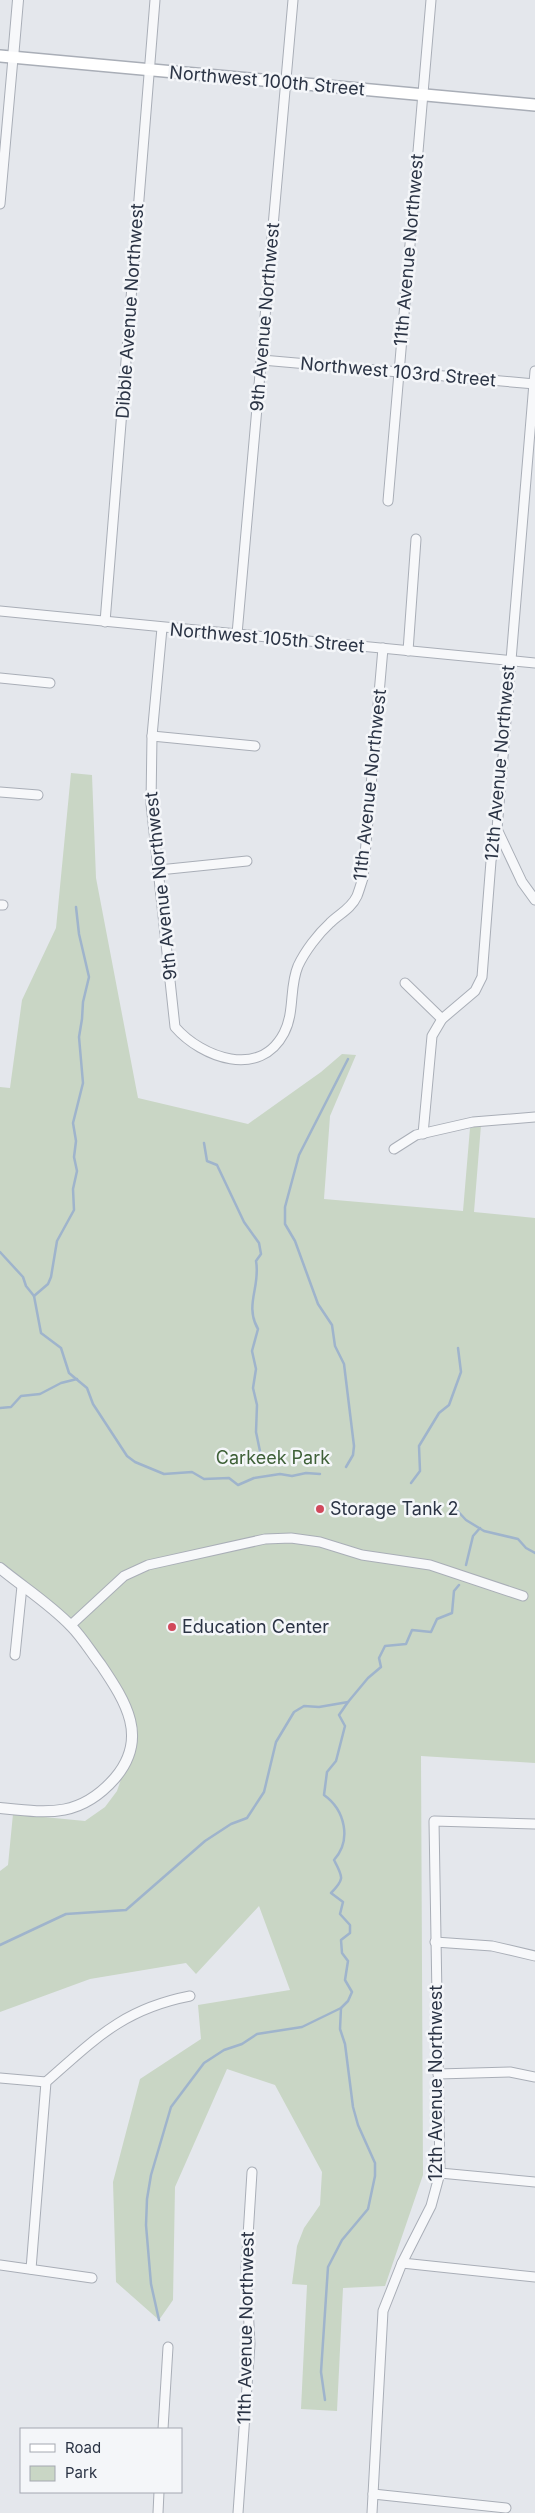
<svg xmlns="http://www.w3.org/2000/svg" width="535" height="2513" font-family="Inter,sans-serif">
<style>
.green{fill:#c9d6c5}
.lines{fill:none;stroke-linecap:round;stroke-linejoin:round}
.stream{stroke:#9fb4cc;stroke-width:2.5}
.minor-casing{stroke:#a9aeb7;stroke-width:11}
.tertiary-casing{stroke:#a9aeb7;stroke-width:12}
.secondary-casing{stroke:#a9aeb7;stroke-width:14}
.minor{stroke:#f7f8fa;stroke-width:9}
.tertiary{stroke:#f7f8fa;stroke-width:10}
.secondary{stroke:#fff;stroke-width:11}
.poi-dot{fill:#d1495b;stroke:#f4f6f9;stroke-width:2}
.labels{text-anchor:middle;stroke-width:5;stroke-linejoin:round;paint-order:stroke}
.street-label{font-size:18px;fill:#2b3445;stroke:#f4f6f9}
.park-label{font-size:18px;fill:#3f6138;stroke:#f4f6f9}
.poi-label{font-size:18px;fill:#2b3445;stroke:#f4f6f9;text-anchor:start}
</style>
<rect width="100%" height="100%" fill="#e4e7ec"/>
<polygon class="green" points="71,773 92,775 96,878 138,1098 248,1124 321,1072 342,1054 356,1055 330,1116 324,1199 463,1211 470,1128 481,1125 474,1212 535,1218 535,1763 421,1756 423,2175 385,2286 343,2288 337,2411 301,2409 307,2285 292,2284 297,2246 304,2228 320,2205 322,2172 275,2085 227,2069 175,2187 173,2300 159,2320 116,2282 113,2182 140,2079 201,2039 198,2005 290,1990 259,1906 196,1974 186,1963 90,1979 0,2012 0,1871 8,1865 13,1814 85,1821 105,1807 117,1791 129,1756 132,1726 87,1645 0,1568 0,1087 10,1088 22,1000 56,928"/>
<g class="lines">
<g class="stream">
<path d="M204 1143 207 1161 217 1165 244 1222 259 1243 261 1254 256 1261C261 1286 244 1305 258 1329L252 1351 256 1369 253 1388 257 1405 256 1432 261 1456"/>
<polyline points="0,1252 23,1277 26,1286 34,1296 41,1333 61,1348 69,1373 87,1388 93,1404 127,1456 135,1462 164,1474 192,1472 204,1479 229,1478 238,1485 254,1478 280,1474 292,1476 306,1473 320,1474"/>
<polyline points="34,1296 48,1284 51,1277 57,1241 74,1210 73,1189 77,1171 74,1157 76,1141 73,1123 83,1083 79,1037 82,1019 83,1002 89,977 79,934 76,907"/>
<polyline points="0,1408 11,1407 21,1396 40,1394 61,1383 77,1379"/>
<polyline points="346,1467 353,1455 354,1446 344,1364 335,1346 332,1325 318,1304 295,1241 285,1224 285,1207 299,1155 348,1059"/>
<polyline points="411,1483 420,1471 419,1446 439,1413 449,1405 461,1372 458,1348"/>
<polyline points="452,1505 466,1520 484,1531 518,1539 526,1548 535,1553"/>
<polyline points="466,1565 473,1536 480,1528"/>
<polyline points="0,1945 66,1914 126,1910 205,1841 231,1824 247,1818 264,1792 276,1742 294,1712 304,1706 319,1707 348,1702 368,1678 381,1667 379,1658 385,1646 406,1644 412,1630 431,1632 437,1619 452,1613 454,1591 459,1585"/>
<polyline points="159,2320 151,2284 146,2225 147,2199 151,2175 171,2107 204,2063 224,2050 242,2044 257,2034 302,2027 341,2008"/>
<path d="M325 2400 321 2372 328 2267 342 2240 368 2209 375 2176V2163L358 2125 353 2107 345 2044 340 2029 341 2008 348 2001 352 1992 345 1980 348 1961 342 1953 341 1940 350 1933V1925L340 1914 343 1902 331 1893C345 1879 343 1877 334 1860 352 1840 345 1810 324 1795L327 1772 336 1761 345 1726 339 1715 348 1702"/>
</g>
<defs>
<g id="minor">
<polyline points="0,204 13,58"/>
<polyline points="262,360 535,384"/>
<polyline points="388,501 431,0"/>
<polyline points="0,611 535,663"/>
<polyline points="105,622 155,0"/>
<path d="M162 628 152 736 151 804 175 1027C202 1058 260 1079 284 1033 295 1012 289 987 298 966 305 951 318 934 330 923 339 914 351 909 357 896 359 891 361 884 363 878L383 648"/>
<polyline points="237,634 293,0"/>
<polyline points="408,651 416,539"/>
<polyline points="0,678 50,683"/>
<polyline points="152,736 255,746"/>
<polyline points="0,792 38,795"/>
<polyline points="497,829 522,882 535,900"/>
<polyline points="159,870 247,861"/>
<polyline points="0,905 3,905"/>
<polyline points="405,983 442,1019"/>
<polyline points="423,1134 432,1036 442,1019 475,991 482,977 491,861 497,829 535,371"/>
<polyline points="394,1149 416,1135 473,1122 535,1117"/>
<polyline points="71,1625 124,1576 148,1565 265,1539 291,1538 320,1542 362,1555 430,1565 523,1596"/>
<polyline points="15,1655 22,1586"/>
<polyline points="435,1942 492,1946 535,1956"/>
<polyline points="438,2074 510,2072 535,2077"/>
<polyline points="0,2078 46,2082"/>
<polyline points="440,2173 535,2182"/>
<polyline points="402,2263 535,2277"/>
<polyline points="0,2265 92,2278"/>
<path d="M31 2269 46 2082C95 2039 123 2009 190 1996"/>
<polyline points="163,2429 168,2347"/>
<polyline points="373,2494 506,2508"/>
<polyline points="158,2513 159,2492"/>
<polyline points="238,2513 250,2344 246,2268 252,2172"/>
<polyline points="372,2513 383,2311 402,2263 431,2206 440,2173 434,1821 535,1824"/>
</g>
<g id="tertiary">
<polyline points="13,58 18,0"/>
<path d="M0 1568C23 1587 50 1604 71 1626 82 1637 91 1652 101 1665 126 1702 149 1738 115 1778 80 1818 48 1813 0 1808"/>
</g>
<polyline id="secondary" points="0,56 535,105"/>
</defs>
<use href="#minor" class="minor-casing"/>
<use href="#tertiary" class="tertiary-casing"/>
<use href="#secondary" class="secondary-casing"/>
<use href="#minor" class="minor"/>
<use href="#tertiary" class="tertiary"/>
<use href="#secondary" class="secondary"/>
</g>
<g class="poi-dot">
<circle cx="320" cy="1509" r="5"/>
<circle cx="172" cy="1627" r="5"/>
</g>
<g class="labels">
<g class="street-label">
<text transform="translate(267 81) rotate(5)" y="6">Northwest 100th Street</text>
<text transform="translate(409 250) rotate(-85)" y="6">11th Avenue Northwest</text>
<text transform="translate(130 311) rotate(-86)" y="6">Dibble Avenue Northwest</text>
<text transform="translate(265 317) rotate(-85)" y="6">9th Avenue Northwest</text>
<text transform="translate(398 372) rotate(5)" y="6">Northwest 103rd Street</text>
<text transform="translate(267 638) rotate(5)" y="6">Northwest 105th Street</text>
<text transform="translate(500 763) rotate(-85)" y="6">12th Avenue Northwest</text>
<text transform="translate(370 785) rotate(-84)" y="6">11th Avenue Northwest</text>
<text transform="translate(161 886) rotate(-96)" y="6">9th Avenue Northwest</text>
<text transform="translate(436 2083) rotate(-90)" y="6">12th Avenue Northwest</text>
<text transform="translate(246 2328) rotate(-89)" y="6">11th Avenue Northwest</text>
</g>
<g class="park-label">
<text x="273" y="1464">Carkeek Park</text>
</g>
<g class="poi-label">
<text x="330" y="1515">Storage Tank 2</text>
<text x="182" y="1633">Education Center</text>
</g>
</g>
<rect x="20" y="2428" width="162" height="65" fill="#f4f6f9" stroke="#a4a8b1"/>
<rect x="30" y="2444" width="25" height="8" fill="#ffffff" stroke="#a4a8b1"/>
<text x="65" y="2453" font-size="15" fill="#2b3445">Road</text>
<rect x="30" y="2466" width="25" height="15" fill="#c9d6c5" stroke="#a4a8b1"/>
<text x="65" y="2478" font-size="15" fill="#2b3445">Park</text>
</svg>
